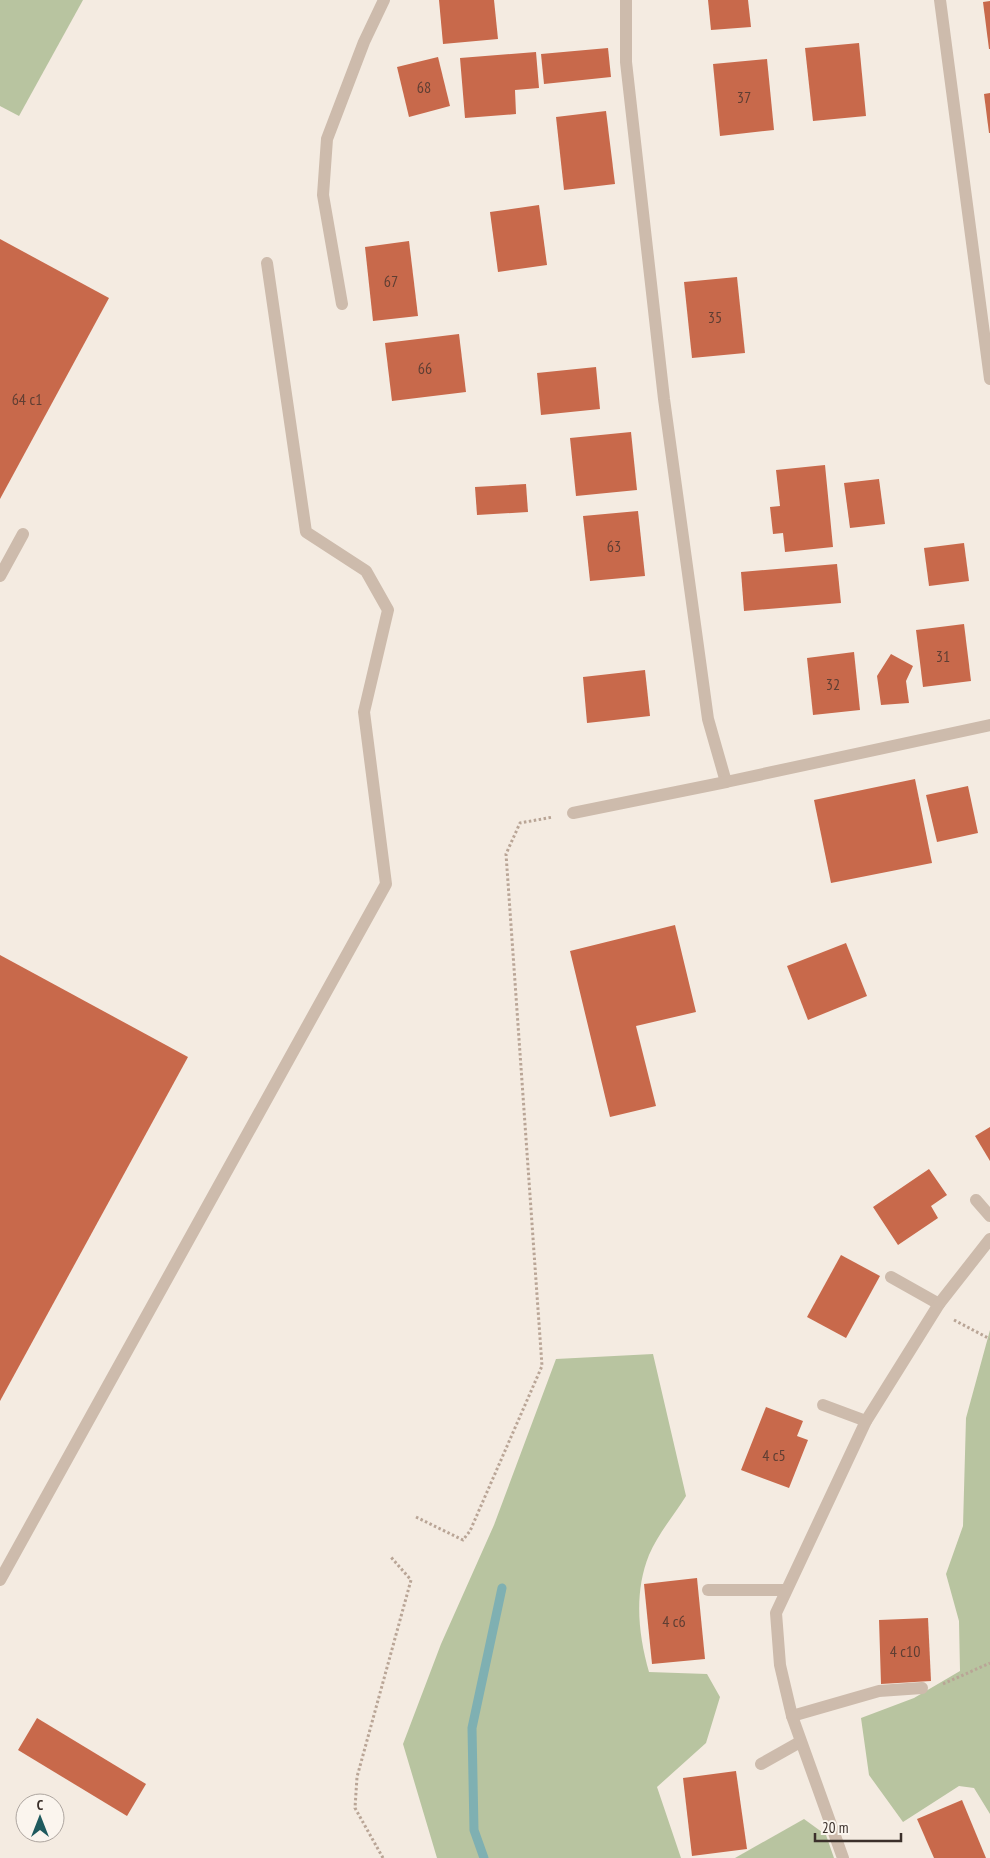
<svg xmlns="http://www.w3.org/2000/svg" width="990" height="1858" font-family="'PT Sans Narrow',sans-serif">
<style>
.green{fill:#b8c4a0}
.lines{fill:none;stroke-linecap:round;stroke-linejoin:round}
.stream{stroke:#7fb0b2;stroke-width:9}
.building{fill:#c8694b}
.path{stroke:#b9a596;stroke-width:3;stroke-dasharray:2.5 2.5;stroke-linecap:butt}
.minor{stroke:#cdbbac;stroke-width:12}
.labels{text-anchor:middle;stroke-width:4;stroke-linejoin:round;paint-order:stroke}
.number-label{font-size:16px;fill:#5e3e33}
</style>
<rect width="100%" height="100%" fill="#f4ebe1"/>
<g class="green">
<polygon points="0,0 83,0 19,116 0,106"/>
<polygon points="990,1330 990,1814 974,1788 959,1786 903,1822 869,1775 861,1718 914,1698 960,1671 959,1621 946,1574 963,1526 966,1418"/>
<path d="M653 1354 686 1496C674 1515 658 1534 649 1555 634 1592 638 1634 649 1672L707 1674 720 1697 706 1743 657 1787 681 1858H437L403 1744 441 1644 494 1525 556 1359Z"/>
<polygon points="804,1819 826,1835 834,1858 735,1858"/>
</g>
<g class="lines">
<polyline class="stream" points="484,1858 474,1830 472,1728 502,1588"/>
</g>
<g class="building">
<polygon points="439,0 494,0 498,39 443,44"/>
<polygon points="708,0 748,0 751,27 711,30"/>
<polygon points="990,1 990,49 989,49 983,2"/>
<polygon points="859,43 866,116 813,121 805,48"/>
<polygon points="608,48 611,77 544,84 541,54"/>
<polygon points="536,52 539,88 515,90 516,114 465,118 460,58"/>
<polygon points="438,57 450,106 409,117 397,67"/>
<polygon points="767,59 774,130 720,136 713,64"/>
<polygon points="990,93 990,133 989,133 984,94"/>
<polygon points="606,111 615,184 564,190 556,117"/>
<polygon points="539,205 547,265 498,272 490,212"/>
<polygon points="0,239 109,298 0,499"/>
<polygon points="409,241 418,316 373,321 365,247"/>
<polygon points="737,277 745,353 692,358 684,282"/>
<polygon points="459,334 466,392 392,401 385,343"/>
<polygon points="596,367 600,409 541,415 537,373"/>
<polygon points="631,432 637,490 576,496 570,438"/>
<polygon points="825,465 833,547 785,552 783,533 773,534 770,507 780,506 776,470"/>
<polygon points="879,479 885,524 850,528 844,483"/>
<polygon points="526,484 528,512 477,515 475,487"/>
<polygon points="638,511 645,576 590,581 583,516"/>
<polygon points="964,543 969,581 929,586 924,548"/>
<polygon points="837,564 841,603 744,611 741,572"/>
<polygon points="964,624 971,681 923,687 916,630"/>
<polygon points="854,652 860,710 813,715 807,658"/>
<polygon points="891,654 913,666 906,681 909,703 881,705 877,676"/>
<polygon points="645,670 650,716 587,723 583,677"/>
<polygon points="915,779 932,863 831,883 814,800"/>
<polygon points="968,786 978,833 937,842 926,795"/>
<polygon points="675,925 696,1012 636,1026 656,1106 610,1117 570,951"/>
<polygon points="846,943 867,996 808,1020 787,966"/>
<polygon points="0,955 188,1057 0,1401"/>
<polygon points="990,1127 990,1161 975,1136"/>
<polygon points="929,1169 947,1195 931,1206 938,1218 898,1245 873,1207"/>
<polygon points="841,1255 880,1276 846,1338 807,1317"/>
<polygon points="766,1407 803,1421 797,1436 808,1440 789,1488 741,1470"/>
<polygon points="697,1578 705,1659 652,1664 644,1584"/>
<polygon points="928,1618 931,1681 881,1684 879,1620"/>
<polygon points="37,1718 146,1784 127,1816 18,1750"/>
<polygon points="736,1771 747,1849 692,1856 683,1778"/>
<polygon points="962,1800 986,1858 934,1858 917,1819"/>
</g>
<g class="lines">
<g class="path">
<polyline points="954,1320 990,1339"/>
<polyline points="416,1517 463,1540 470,1531 542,1366 506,854 520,823 553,817"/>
<polyline points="943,1684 990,1663"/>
<polyline points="383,1858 355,1808 357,1777 411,1580 390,1556"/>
</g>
<g class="minor">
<polyline points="626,0 626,62 664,399 708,719 726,782 990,725"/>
<polyline points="940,0 990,379"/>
<polyline points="342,304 323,195 327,139 364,42 384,0"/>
<polyline points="0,576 23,534"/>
<polyline points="573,813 726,782"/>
<polyline points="976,1200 990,1216"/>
<polyline points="891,1277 939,1304"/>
<polyline points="823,1405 866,1421"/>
<polyline points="0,1580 386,884 364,712 388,610 366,571 306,532 267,263"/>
<polyline points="708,1590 786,1590"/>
<polyline points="792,1716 879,1691 922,1688"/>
<polyline points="761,1764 800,1742"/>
<polyline points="843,1858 792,1716 780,1665 776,1613 866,1421 939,1304 990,1239"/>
</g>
</g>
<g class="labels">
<g class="number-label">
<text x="424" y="93">68</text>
<text x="744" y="103">37</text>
<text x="391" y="287">67</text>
<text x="715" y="323">35</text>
<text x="425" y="374">66</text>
<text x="27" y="405">64 с1</text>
<text x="614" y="552">63</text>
<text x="943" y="662">31</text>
<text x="833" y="690">32</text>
<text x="774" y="1461">4 с5</text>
<text x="674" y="1627">4 с6</text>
<text x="905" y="1657">4 с10</text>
</g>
</g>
<g transform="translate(40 1818)"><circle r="24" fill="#fbf5ee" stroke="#aea6a0"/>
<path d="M0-4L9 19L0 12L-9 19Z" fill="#1f5a5e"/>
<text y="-8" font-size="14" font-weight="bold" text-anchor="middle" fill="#3b302b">С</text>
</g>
<path d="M815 1833v8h86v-8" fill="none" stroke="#3b302b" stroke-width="2.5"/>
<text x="822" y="1833" font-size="15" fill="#3b302b" stroke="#fbf5ee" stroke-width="4" paint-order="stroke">20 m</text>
</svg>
